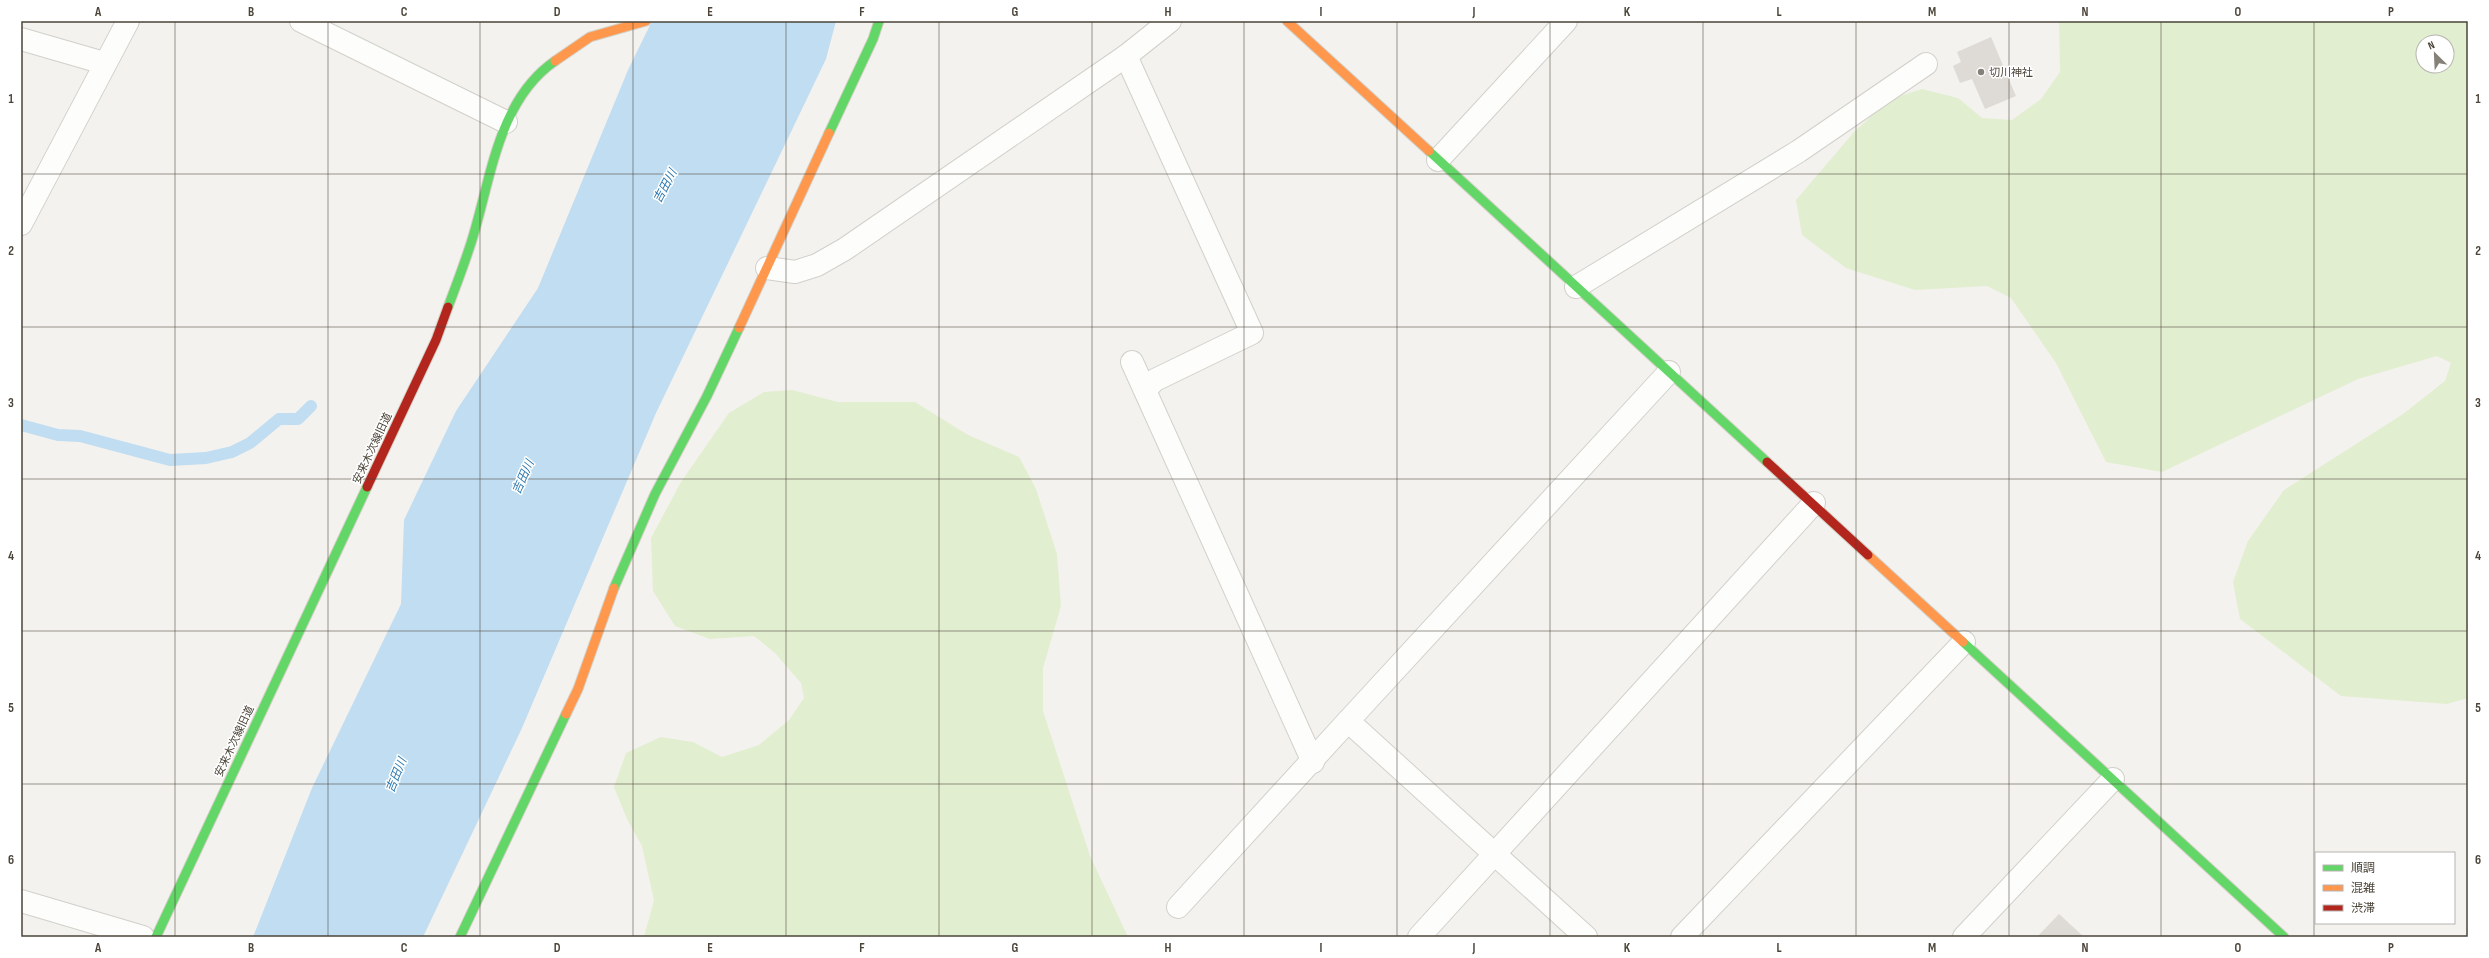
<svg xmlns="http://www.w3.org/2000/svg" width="2489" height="958" font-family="'Sofia Sans Condensed','Noto Sans JP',sans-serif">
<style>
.green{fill:#e1eecf;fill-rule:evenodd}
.water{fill:#c0ddf1}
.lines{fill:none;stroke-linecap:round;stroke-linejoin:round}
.stream{stroke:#c0ddf1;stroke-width:12}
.building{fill:#dedbd6}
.lane-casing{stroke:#d2d0cb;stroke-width:24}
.street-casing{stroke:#d2d0cb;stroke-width:24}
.fast-casing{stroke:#d3cfc5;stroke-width:11}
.slow-casing{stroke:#d3cfc5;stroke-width:11}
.jam-casing{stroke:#d3cfc5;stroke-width:11}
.lane{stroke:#fdfdfc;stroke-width:22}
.street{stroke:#fdfdfc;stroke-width:22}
.fast{stroke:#63d668;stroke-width:9}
.slow{stroke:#ff974d;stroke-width:9}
.jam{stroke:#b3261e;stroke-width:9}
.grid{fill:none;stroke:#4b4439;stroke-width:1;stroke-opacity:0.55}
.poi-dot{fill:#868178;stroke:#fff;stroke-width:1.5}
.labels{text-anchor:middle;stroke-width:3;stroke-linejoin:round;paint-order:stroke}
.poi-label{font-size:11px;fill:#4b4439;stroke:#fff;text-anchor:start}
.street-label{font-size:11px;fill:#4b4439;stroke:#fff}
.water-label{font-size:12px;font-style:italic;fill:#2e7ab2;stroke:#fff}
.neatline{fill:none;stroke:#4b4439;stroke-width:1.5}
.grid-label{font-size:13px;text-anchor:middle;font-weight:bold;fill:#4b4439}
</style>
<rect width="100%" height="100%" fill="#f4f2ee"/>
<g class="green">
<path d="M2059 21H2468V698L2447 704 2341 696 2240 619 2233 582 2248 541 2284 490 2403 414 2445 381 2451 363 2437 356 2358 379 2162 472 2106 462 2056 363 2011 298 1987 286 1915 290 1846 268 1802 235 1796 200 1854 132 1890 99 1922 89 1958 98 1982 118 2012 120 2041 99 2060 72ZM2423 42H2447V66H2423Z"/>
<polygon points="792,390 838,402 915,402 968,435 1019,457 1036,489 1057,554 1061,606 1043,668 1043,711 1090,856 1128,937 644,937 654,900 642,846 627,819 614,787 626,753 661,737 693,742 722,757 759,745 789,720 804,698 801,683 775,653 754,636 710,639 675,626 653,591 651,538 681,482 729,413 764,392"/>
</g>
<polygon class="water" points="652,21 836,21 826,59 656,413 522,728 423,937 253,937 312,788 401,604 404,520 456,411 538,288 628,70"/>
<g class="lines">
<polyline class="stream" points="21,425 58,435 80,436 170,460 206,458 232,452 250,443 279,419 298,419 311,406"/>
</g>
<g class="building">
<polygon points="1991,37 2016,96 1985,109 1972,79 1960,83 1953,66 1961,62 1957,52"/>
<polygon points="2059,914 2084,937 2037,937"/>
</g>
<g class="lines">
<defs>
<g id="lane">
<polyline points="1438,160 1566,21"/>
<polyline points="1576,287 1799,151 1926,64"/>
</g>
<g id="street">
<polyline points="301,21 506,122"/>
<polyline points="21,39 104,63"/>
<polyline points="1126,56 1252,333 1155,380 1145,390"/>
<polyline points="21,224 128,21"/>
<polyline points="767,268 795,272 817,265 845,249 1126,56 1170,21"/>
<polyline points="1132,362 1313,762"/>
<polyline points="21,901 143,937"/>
<polyline points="1178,907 1348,721"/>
<polyline points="1419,937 1814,503"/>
<polyline points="1586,937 1348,721 1669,372"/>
<polyline points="1682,937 1964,642"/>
<polyline points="1964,937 2113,779"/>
</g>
<g id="fast">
<polyline points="829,133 873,39 879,21"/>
<polyline points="1429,151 1767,462"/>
<path d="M448 307C456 286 464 265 471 243 491 181 497 101 555 61"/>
<polyline points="614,588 655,494 707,396 739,328"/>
<polyline points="1963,642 2284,937"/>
<polyline points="156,937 367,487"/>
<polyline points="460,937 566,714"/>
</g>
<g id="slow">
<polyline points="1287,21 1429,151"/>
<polyline points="555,61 590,37 646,21"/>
<polyline points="739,328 829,133"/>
<polyline points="1868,555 1963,642"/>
<polyline points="566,714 578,689 614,588"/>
</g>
<g id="jam">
<polyline points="1767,462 1868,555"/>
<polyline points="367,487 436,340 448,307"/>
</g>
</defs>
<use href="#lane" class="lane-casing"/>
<use href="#street" class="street-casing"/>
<use href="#fast" class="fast-casing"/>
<use href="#slow" class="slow-casing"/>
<use href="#jam" class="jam-casing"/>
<use href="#lane" class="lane"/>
<use href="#street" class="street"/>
<use href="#fast" class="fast"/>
<use href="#slow" class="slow"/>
<use href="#jam" class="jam"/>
</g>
<path class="grid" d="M175 21V937M328 21V937M480 21V937M633 21V937M786 21V937M939 21V937M1092 21V937M1244 21V937M1397 21V937M1550 21V937M1703 21V937M1856 21V937M2009 21V937M2161 21V937M2314 21V937M21 174H2468M21 327H2468M21 479H2468M21 631H2468M21 784H2468"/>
<circle class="poi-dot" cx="1981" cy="72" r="4"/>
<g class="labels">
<g class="poi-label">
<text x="1989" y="76">切川神社</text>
</g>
<g class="street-label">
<text transform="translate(372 448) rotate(-65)" y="4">安来木次線旧道</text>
<text transform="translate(234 741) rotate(-65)" y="4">安来木次線旧道</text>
</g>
<g class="water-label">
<text transform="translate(665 186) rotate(-62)" y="4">吉田川</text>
<text transform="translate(523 477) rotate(-66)" y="4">吉田川</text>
<text transform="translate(396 775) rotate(-68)" y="4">吉田川</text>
</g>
</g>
<rect width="2489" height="958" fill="none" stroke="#ffffff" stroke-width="44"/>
<rect x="2315" y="852" width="140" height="72" fill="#ffffff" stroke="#b7b4b0"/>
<rect x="2323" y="865" width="20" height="6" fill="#63d668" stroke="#b7b4b0"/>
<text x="2351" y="872" font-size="12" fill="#4b4439">順調</text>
<rect x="2323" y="885" width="20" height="6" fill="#ff974d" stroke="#b7b4b0"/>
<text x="2351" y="892" font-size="12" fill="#4b4439">混雑</text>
<rect x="2323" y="905" width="20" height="6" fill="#b3261e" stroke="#b7b4b0"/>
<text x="2351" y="912" font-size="12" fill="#4b4439">渋滞</text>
<g transform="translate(2435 54) rotate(336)"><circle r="19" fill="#ffffff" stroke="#b7b4b0"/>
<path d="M0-3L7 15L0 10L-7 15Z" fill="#868178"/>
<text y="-6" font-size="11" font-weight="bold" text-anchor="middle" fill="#4b4439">N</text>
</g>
<rect x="22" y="22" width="2445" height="914" class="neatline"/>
<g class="grid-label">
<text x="98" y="16">A</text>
<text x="251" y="16">B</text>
<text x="404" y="16">C</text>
<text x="557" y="16">D</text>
<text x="710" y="16">E</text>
<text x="862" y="16">F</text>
<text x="1015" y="16">G</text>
<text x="1168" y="16">H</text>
<text x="1321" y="16">I</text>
<text x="1474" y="16">J</text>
<text x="1627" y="16">K</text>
<text x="1779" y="16">L</text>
<text x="1932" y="16">M</text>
<text x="2085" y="16">N</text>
<text x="2238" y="16">O</text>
<text x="2391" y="16">P</text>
<text x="11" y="103">1</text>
<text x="2478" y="103">1</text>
<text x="11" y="255">2</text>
<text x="2478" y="255">2</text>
<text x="11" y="407">3</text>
<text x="2478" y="407">3</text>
<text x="11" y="560">4</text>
<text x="2478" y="560">4</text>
<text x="11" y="712">5</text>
<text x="2478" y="712">5</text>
<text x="11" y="864">6</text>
<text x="2478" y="864">6</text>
<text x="98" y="952">A</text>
<text x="251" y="952">B</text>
<text x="404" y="952">C</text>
<text x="557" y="952">D</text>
<text x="710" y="952">E</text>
<text x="862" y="952">F</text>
<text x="1015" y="952">G</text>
<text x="1168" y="952">H</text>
<text x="1321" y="952">I</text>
<text x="1474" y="952">J</text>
<text x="1627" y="952">K</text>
<text x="1779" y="952">L</text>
<text x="1932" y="952">M</text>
<text x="2085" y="952">N</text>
<text x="2238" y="952">O</text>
<text x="2391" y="952">P</text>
</g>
</svg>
